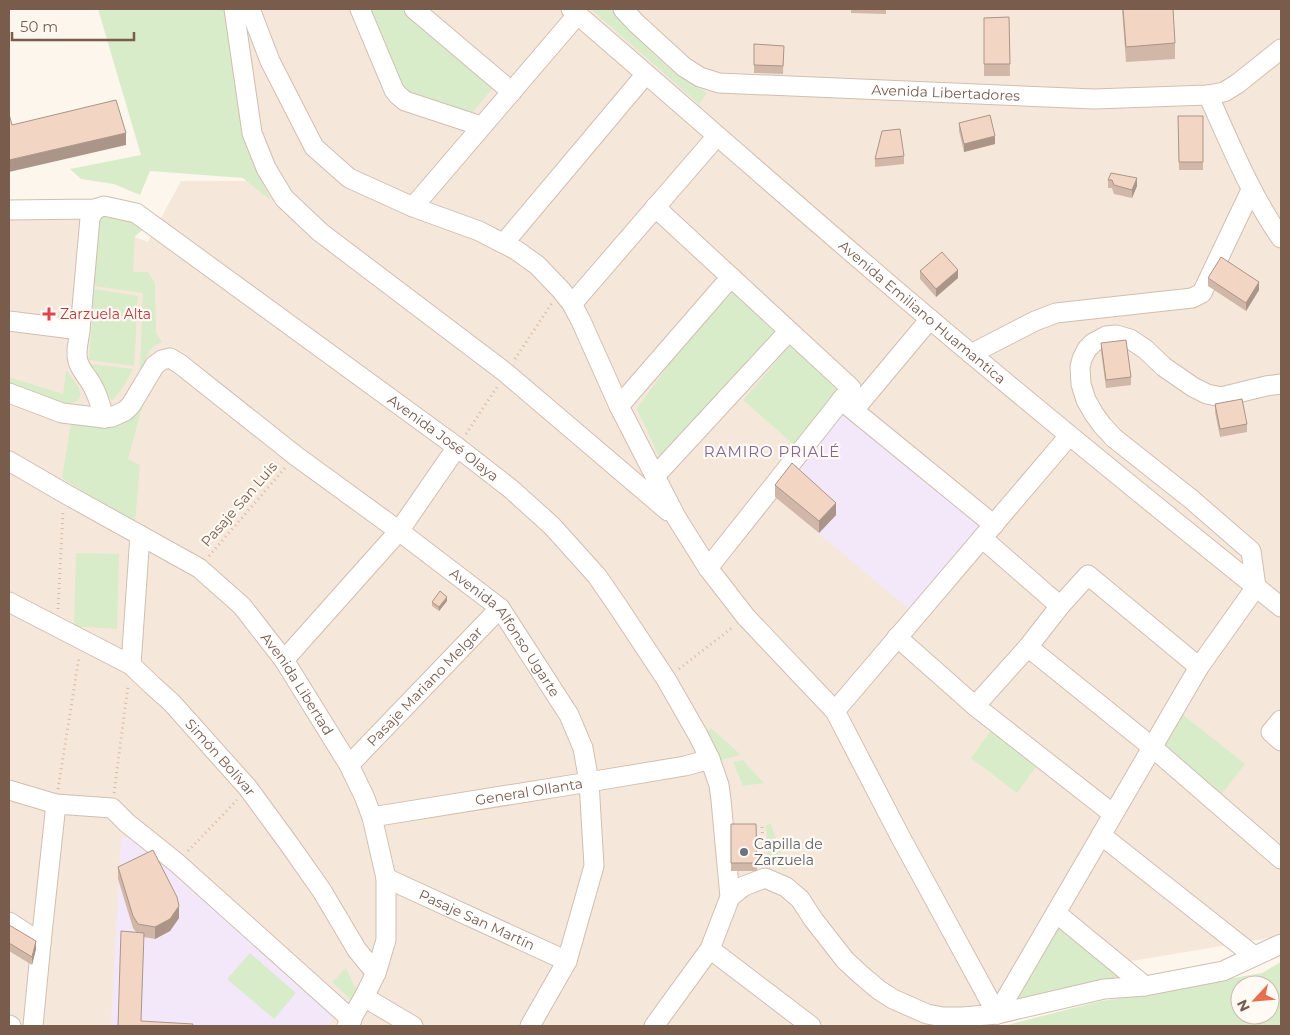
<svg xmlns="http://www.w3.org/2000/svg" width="1290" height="1035" font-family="Montserrat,sans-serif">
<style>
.residential{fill:#f5e8da}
.education{fill:#f3e8fa}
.green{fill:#d8ecc9;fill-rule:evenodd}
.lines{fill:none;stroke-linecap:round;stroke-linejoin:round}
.minor-casing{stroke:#d1beb0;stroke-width:21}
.path{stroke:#d9b8a5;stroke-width:3;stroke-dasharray:1 4;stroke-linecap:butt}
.minor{stroke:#fff;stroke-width:19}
.wall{fill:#d1b7a8}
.shaded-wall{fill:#aa9588}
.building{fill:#f3d5c3;stroke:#aa9588}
.health-dot{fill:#e0444e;stroke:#fffaf3;stroke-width:2}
.worship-dot{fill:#6b7280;stroke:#fffaf3;stroke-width:2}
.labels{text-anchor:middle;stroke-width:4.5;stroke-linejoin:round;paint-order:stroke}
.street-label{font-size:14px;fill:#7a5c4d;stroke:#fffaf3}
.health-label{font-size:14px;fill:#be3a42;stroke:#fffaf3;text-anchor:start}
.worship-label{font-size:14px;fill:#5b616d;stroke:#fffaf3;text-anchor:start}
.neighbourhood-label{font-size:15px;letter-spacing:1px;fill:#846695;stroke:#fffaf3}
</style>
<rect width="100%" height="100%" fill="#fdf6ec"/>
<polygon class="residential" points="244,9 1281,9 1281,936 1043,976 995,1026 9,1026 9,209 56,207 148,242 181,181 252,181"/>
<g class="education">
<polygon points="846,410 982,523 910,610 775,497"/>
<polygon points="135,837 333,1017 331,1026 111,1026 121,839"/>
</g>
<g class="green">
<polygon points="98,9 224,9 244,140 271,201 243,178 150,171 140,195 114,184 81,179 70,169 141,155"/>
<polygon points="364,9 411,9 497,83 467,119 399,89"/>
<polygon points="591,9 610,9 665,65 676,74 707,93 699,104"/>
<path d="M111 214 132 220 144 229 135 236 133 272H148L155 283 156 333 162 342C148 348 147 355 143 369H140L143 293 95 286 94 225 101 215Z"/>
<polygon points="94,289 138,296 134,366 89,360"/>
<polygon points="734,291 775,327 772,335 742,367 662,463 637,409 640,404 685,343"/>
<polygon points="793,342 844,386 793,444 743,400"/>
<polygon points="90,364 133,369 124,386 112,401"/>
<polygon points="66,370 78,386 81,394 78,401 67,404 31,393 9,385 9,377 63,394"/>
<path d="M143 404 128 459 140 465 135 524 62 478 71 424C105 428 117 428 143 404Z"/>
<polygon points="76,553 119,554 117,629 74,626"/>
<polygon points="1182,714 1245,764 1218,799 1152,747"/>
<polygon points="711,728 741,755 718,761 704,732"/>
<polygon points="992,729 1038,764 1017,793 971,758"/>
<polygon points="743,760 764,783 743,786 733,762"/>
<polygon points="771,824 786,870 767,863 767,844 766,825"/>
<polygon points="1056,913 1145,986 997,1014"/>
<polygon points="250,953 296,993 274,1019 227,979"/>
<path d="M1281 962V1026H1003L1101 1001 1122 998 1262 973ZM1240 985H1270V1015H1240Z"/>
<polygon points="346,968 358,993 351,1000 332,982"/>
</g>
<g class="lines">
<defs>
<g id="minor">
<polyline points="234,9 252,133 266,168 284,198 320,232 506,373 668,511"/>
<polyline points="250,9 270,61 314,147 349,178 413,207 479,231 516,250 537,265 561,290 572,304 581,321 619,406 676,517 708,568 746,617 835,711 901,838 997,1014"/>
<polyline points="360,9 394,90 398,95 405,101 481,126"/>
<polyline points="414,9 512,92"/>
<path id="s1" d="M571 9C691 112 810 218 931 320 1047 418 1164 513 1281 607"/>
<path id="s2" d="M623 9 636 23 684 67 700 77 719 83 1094 99 1208 95 1224 92 1237 84 1281 49"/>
<path d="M1208 95C1231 145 1250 194 1281 238"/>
<polyline points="413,207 578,14"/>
<polyline points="655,207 851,388 708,568"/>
<path id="s3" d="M9 210 95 209 104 206 136 213 457 447 511 489 552 526 597 576 617 605 666 679 698 735 710 759 719 785 721 800 730 897 710 949 654 1026"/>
<polyline points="504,243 646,74"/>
<polyline points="572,304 717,136"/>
<polyline points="9,321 80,330 90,218 95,209"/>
<path d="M80 330C79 340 75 352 78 361 80 370 88 377 92 385 98 395 101 406 104 418"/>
<polyline points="971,354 1035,321 1056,313 1192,298 1202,293 1251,190"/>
<path id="s4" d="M9 393 62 413 104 418 112 417 125 411 131 405 155 365 162 360 170 358 180 364 296 456 399 531 500 608 569 715 583 748 589 782 594 866 567 961 530 1026"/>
<polyline points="841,400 994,525"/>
<polyline points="619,406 731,277"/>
<polyline points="854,410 930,319"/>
<path id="s5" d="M9 461 64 493 199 568 242 606 284 660 349 765 364 796 372 817 386 878V940L376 973 364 997 347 1026"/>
<polyline points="655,476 789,331"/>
<polyline points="982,538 1060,606"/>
<path id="s6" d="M9 602 131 665 152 685 172 703 248 788 289 844 322 891 357 950 376 973"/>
<polyline points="897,637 975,706 1113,814"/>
<polyline points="1028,647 1152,747 1281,859"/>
<polyline points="284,660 399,531 457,447"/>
<polyline points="131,665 140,535"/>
<polyline points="975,706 1028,647 1060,606 1088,575 1199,667"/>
<polyline points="835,711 1069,436"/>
<polyline points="1281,720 1271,732 1281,741"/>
<path id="s7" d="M349 765 500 608"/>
<polyline points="9,790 56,804 112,808 127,823 177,863 352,1020"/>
<path id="s8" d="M372 817 589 782 685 766 710 759"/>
<polyline points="1101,835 1254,956"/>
<path id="s9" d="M386 878 567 961"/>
<polyline points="730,897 744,886 765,878 786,887 800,899 813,919 845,960 860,974 879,990 893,999 927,1014 943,1017 963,1017 997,1014 1104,989 1145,986 1223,971 1281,944"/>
<polyline points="1056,913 1145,986"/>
<polyline points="9,922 41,943"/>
<polyline points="710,949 811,1026"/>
<polyline points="364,997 413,1026"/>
<polyline points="997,1014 1199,667 1256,587 1251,551 1191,499 1114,438 1102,425 1094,414 1086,400 1081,384 1080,367 1082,359 1087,349 1093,343 1106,336 1116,335 1130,339 1145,349 1164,367 1193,387 1207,394 1221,397 1266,386 1281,384"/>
<polyline points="9,1025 11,1026"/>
<polyline points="33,1026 41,943 56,804"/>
</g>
</defs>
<use href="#minor" class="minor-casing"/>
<g class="path">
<polyline points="515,359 552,303"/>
<polyline points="466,434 497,387"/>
<polyline points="209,556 285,468"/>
<polyline points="58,609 63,511"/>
<polyline points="679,669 733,627"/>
<polyline points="58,789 79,657"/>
<polyline points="114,793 128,686"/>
<polyline points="762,827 764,864"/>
<polyline points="188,851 237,800"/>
</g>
<use href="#minor" class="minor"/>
</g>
<g class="wall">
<polygon points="851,9 886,9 886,14 851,13"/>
<polygon points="1122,9 1173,9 1175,43 1175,59 1126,62"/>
<polygon points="1009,17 1010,76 984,76 984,18"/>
<polygon points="754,44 784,46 783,74 754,73"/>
<polygon points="1178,116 1203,116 1203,170 1179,170"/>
<polygon points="959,123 995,144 964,152 959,131"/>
<polygon points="904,156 904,164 875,167 875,159"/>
<polygon points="1111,173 1137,186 1132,198 1114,194 1112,188 1108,188 1108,180"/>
<polygon points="920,271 958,278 936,297 920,279"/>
<polygon points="1208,278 1259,290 1246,311 1208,286"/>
<polygon points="1101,343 1131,377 1131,385 1106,388 1101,351"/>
<polygon points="1215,404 1247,424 1247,432 1220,437 1215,412"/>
<polygon points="775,485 836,515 819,533 775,497"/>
<polygon points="447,601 439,611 432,606 432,602"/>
<polygon points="731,824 756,824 757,871 731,871"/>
<polygon points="118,867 179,918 170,931 155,939 144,937 118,1026 136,932 133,928 118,879"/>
<polygon points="9,925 36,949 32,965 9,951"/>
</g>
<g class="shaded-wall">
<polygon points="126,133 126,145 9,172 9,160"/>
<polygon points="995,136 995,144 964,152 964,144"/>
<polygon points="1137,178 1137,186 1132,198 1132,190"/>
<polygon points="958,270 958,278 936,297 936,289"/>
<polygon points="1259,282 1259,290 1246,311 1246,303"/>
<polygon points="836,503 836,515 819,533 819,521"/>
<polygon points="447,597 447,601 439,611 439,607"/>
<polygon points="179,906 179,918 170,931 155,939 155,927"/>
<polygon points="36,941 36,949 32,965 32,957"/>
</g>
<g class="building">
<polygon points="1123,9 1173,9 1175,43 1126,47"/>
<polygon points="1009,17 1010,64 984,64 984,18"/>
<polygon points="754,44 784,46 783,66 754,65"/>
<polygon points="116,100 126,133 9,160 9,114 12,125"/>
<polygon points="990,115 995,136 964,144 959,123"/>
<polygon points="1178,116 1203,116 1203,162 1179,162"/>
<polygon points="900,129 904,156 875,159 882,131"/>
<polygon points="1111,173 1137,178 1132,190 1114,185 1112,180 1108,180"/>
<polygon points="942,252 958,270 936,289 920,271"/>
<polygon points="1221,257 1259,282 1246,303 1208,278"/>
<polygon points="1126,340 1131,377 1106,380 1101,343"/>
<polygon points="1242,399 1247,424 1220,429 1215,404"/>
<polygon points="792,463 836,503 819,521 775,485"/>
<polygon points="440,591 447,597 439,607 432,602"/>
<polygon points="731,824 756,824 757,863 731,863"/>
<polygon points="153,850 177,897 179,906 170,919 155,927 138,924 133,916 118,867"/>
<polygon points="9,925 36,941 32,957 9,943"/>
<polygon points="121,931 144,933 141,1021 193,1024 192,1026 118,1026"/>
</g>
<path class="health-dot" d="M46.5 306.5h5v5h5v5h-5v5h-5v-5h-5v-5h5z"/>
<circle class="worship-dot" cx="744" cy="852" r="5"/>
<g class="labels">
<g class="street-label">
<text dy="5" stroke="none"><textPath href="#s2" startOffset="350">Avenida Libertadores</textPath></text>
<text dy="5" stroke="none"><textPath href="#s1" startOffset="464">Avenida Emiliano Huamantica</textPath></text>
<text dy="5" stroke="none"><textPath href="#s3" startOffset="509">Avenida José Olaya</textPath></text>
<text transform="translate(239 504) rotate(-49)" y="5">Pasaje San Luis</text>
<text dy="5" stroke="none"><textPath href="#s4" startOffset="629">Avenida Alfonso Ugarte</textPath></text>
<text dy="5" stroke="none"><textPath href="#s5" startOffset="371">Avenida Libertad</textPath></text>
<text dy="5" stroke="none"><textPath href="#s7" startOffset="109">Pasaje Mariano Melgar</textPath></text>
<text dy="5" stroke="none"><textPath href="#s6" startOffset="266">Simón Bolívar</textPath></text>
<text dy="5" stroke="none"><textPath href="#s8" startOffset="159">General Ollanta</textPath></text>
<text dy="5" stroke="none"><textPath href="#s9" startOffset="100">Pasaje San Martín</textPath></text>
</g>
<g class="health-label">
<text x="60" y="319">Zarzuela Alta</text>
</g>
<g class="worship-label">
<text x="754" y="849">Capilla de<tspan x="754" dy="16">Zarzuela</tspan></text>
</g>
<g class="neighbourhood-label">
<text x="772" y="457">RAMIRO PRIALÉ</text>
</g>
</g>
<rect width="1290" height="1035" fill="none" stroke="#7a5c4d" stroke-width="20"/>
<g transform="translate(1255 1000) rotate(244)"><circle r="24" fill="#fffaf3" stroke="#cabbb1"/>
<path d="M0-4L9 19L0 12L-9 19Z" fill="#e76f51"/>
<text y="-8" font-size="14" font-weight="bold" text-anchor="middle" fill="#7a5c4d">N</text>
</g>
<path d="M12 32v8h122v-8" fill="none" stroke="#7a5c4d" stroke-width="2.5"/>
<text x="20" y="32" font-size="15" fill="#7a5c4d" stroke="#fffaf3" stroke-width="4" paint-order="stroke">50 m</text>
</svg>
